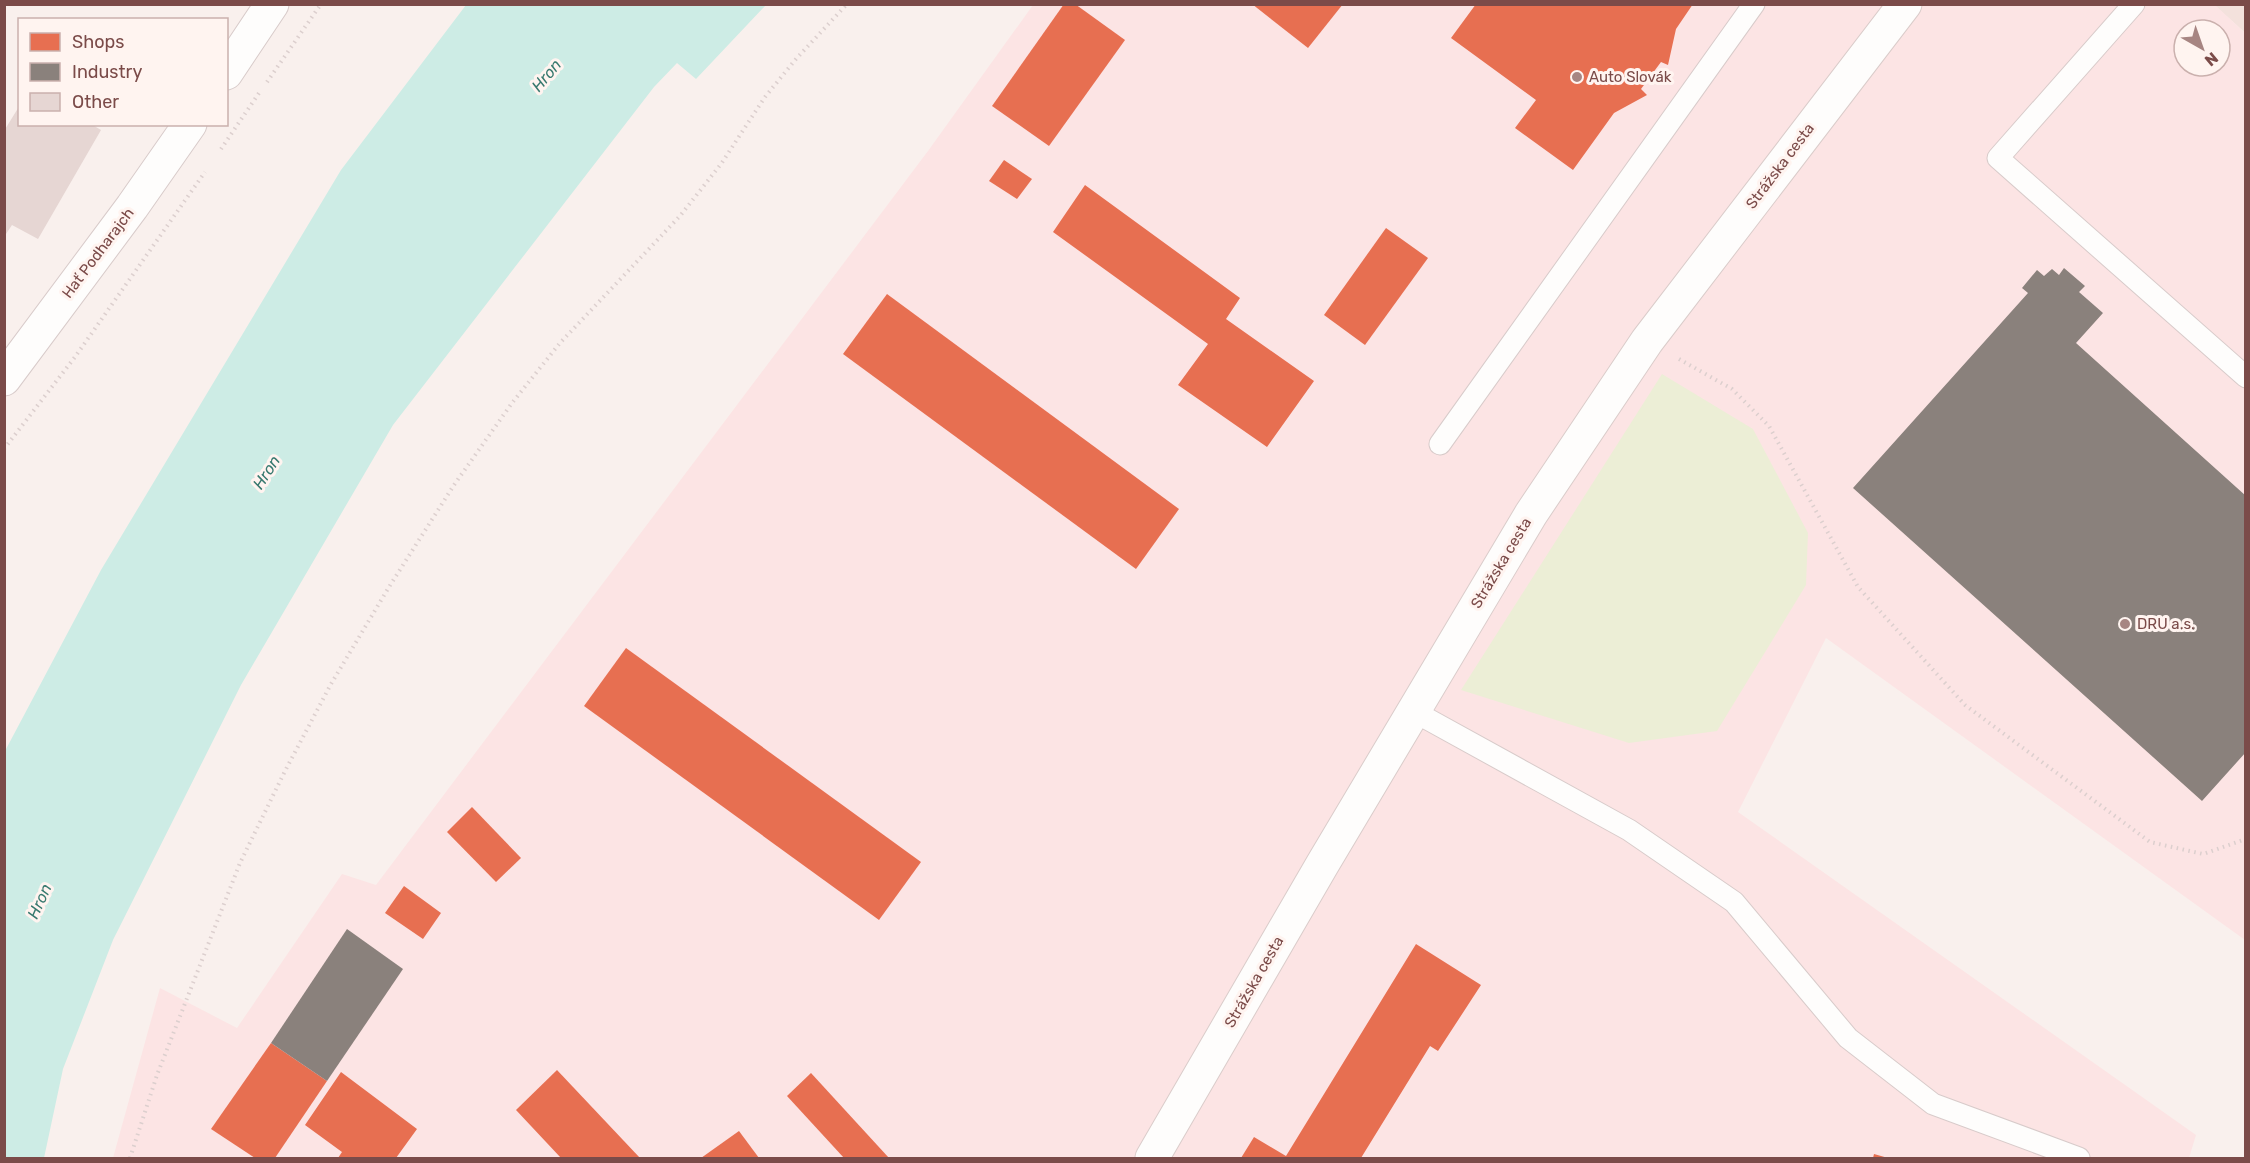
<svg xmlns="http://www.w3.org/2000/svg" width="2250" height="1163" font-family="Rubik,sans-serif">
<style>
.residential{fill:#f3e1dc}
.commercial{fill:#fce4e4;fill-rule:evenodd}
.green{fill:#eceed6}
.water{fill:#cdece5}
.shops{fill:#e76f51}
.industry{fill:#8a817c}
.building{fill:#e6d6d3}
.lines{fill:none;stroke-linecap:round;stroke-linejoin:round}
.lane-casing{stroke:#d8cbca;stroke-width:23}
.street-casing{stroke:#d8cbca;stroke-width:35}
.secondary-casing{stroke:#daccca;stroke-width:35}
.path{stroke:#dccfce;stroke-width:4;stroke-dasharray:1.5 4.5;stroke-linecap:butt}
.lane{stroke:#fefdfc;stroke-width:21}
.street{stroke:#fefdfc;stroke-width:33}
.secondary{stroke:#fefdfc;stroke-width:33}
.poi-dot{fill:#a78582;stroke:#fff4f0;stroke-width:2}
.labels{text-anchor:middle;stroke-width:6;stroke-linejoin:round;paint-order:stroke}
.poi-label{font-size:15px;fill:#7b4b49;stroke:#fff4f0;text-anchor:start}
.street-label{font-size:15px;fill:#7b4b49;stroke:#fff4f0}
.water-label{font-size:16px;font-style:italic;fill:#38796f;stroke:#fff4f0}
</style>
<rect width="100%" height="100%" fill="#f9f0ed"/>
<polygon class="residential" points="2214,5 2245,5 2245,33 2241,29"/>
<path class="commercial" d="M2214 4 2245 33V940L1826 638 1738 812 2196 1135 2189 1158H113L160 988 237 1028 342 874 376 885 928 151 1033 5ZM2184 30H2220V66H2184Z"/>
<polygon class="green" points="1662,374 1753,429 1808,533 1806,585 1717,731 1629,743 1461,690"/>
<polygon class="water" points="466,5 766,5 696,79 677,63 654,87 393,425 241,685 113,940 63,1069 44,1158 5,1158 5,751 101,570 341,170"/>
<g class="shops">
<polygon points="1064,4 1075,4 1125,40 1049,146 992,106"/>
<polygon points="1252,4 1343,4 1308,48"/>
<polygon points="1476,4 1693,4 1676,29 1668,65 1661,62 1641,89 1647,95 1614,113 1573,170 1515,128 1536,100 1451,38"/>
<polygon points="1004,160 1032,179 1017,199 989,181"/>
<polygon points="1085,185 1240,298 1226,319 1314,381 1267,447 1178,385 1208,344 1053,232"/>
<polygon points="1386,228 1428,258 1365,345 1324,315"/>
<polygon points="887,294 1179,509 1136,569 843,354"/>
<polygon points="626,648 921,862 879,920 584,706"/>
<polygon points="472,807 521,858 496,882 447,832"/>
<polygon points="404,886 441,913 423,939 385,913"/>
<polygon points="1416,944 1481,985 1438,1051 1430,1046 1361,1158 1241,1158 1254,1137 1286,1156"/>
<polygon points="271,1043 327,1081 275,1158 255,1158 211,1129"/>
<polygon points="557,1070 640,1158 561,1158 516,1110"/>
<polygon points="341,1072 417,1129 396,1158 338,1158 342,1152 305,1125"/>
<polygon points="811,1073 889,1158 844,1158 787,1096"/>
<polygon points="739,1131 759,1158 701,1158"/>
<polygon points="1874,1154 1888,1158 1873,1158"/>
</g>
<g class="industry">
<polygon points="2064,268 2085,286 2079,292 2103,313 2076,343 2246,496 2246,752 2202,801 1853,488 2028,293 2022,288 2037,270 2044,276 2052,269 2059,275"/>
<polygon points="347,929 403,969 327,1081 271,1043"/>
</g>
<polygon class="building" points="20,105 20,124 91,124 101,130 38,239 12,225 4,237 4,131"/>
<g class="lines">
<defs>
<g id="lane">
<polyline points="2134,4 1998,158 2246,377"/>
<polyline points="1440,444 1754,4"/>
<polyline points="1413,711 1629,830 1734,902 1848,1038 1933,1104 2079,1158"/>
</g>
<g id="street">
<polyline points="226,73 272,4"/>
<polyline points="4,379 132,207 190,124"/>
</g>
<polyline id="secondary" points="1152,1158 1322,865 1531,514 1647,341 1905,4"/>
</defs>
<use href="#lane" class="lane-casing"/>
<use href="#street" class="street-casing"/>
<use href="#secondary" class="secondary-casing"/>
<g class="path">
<polyline points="267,82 321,4"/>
<polyline points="221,149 259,93"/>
<polyline points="1679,359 1732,389 1769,426 1858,587 1965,705 2150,842 2203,854 2246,839"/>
<polyline points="4,449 75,357 205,172"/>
<polyline points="130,1158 157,1075 240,863 285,771 331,684 389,587 454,485 512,403 560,343 680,216 721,164 765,97 796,59 847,4"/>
</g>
<use href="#lane" class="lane"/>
<use href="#street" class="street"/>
<use href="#secondary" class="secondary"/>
</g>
<g class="poi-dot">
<circle cx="1577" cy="77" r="6"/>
<circle cx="2125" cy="624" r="6"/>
</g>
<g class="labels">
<g class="poi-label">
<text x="1589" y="82">Auto Slovák</text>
<text x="2137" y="629">DRU a.s.</text>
</g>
<g class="street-label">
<text transform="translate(1780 166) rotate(-53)" y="5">Strážska cesta</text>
<text transform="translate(98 253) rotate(-53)" y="5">Hať Podharajch</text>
<text transform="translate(1501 563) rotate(-59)" y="5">Strážska cesta</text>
<text transform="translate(1254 982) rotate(-60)" y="5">Strážska cesta</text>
</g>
<g class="water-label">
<text transform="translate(546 75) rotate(-50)" y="6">Hron</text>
<text transform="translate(266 472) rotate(-57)" y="6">Hron</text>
<text transform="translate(39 901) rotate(-66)" y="6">Hron</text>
</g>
</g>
<rect width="2250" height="1163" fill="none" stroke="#7b4b49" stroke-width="12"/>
<rect x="18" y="18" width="210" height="108" fill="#fff4f0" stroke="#cab0ad" stroke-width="1.5"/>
<rect x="30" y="33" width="30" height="18" fill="#e76f51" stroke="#cab0ad" stroke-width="1.5"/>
<text x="72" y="48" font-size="18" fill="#7b4b49">Shops</text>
<rect x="30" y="63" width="30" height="18" fill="#8a817c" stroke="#cab0ad" stroke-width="1.5"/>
<text x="72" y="78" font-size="18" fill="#7b4b49">Industry</text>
<rect x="30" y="93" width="30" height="18" fill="#e6d6d3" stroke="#cab0ad" stroke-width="1.5"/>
<text x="72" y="108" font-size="18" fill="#7b4b49">Other</text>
<g transform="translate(2202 48) rotate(140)"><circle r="28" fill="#fff4f0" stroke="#cab0ad" stroke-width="1.5"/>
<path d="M0-4.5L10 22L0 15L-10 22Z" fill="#a78582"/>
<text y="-9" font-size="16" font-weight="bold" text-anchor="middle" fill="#7b4b49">N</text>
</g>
</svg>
